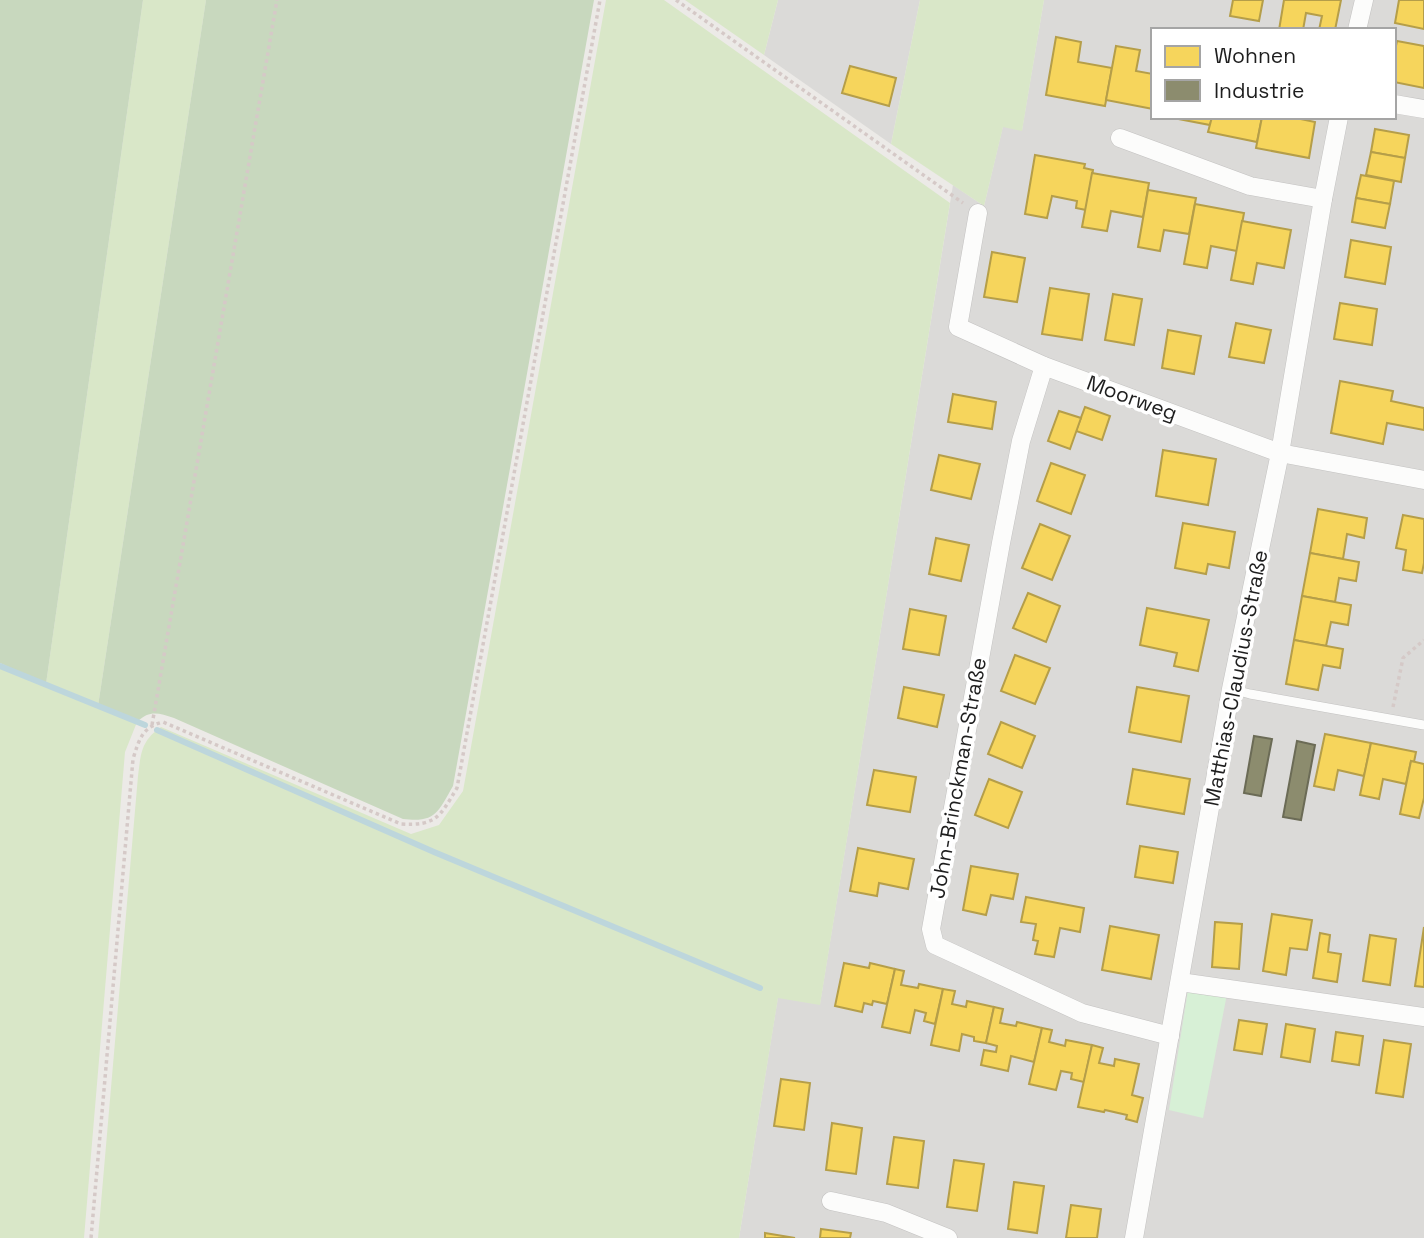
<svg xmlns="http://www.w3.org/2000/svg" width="1424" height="1238" font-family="'Space Grotesk',sans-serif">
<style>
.residential{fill:#dbdad8;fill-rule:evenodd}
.grass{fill:#d9e7c8}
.forest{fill:#c8d8be}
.park{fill:#d7f0d6}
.homes{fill:#f6d55c;stroke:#b59e49;stroke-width:2}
.industry{fill:#8c8c6e;stroke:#6b6b56;stroke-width:2}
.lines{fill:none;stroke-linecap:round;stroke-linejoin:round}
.stream{stroke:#bdd6dc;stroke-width:6}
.lane-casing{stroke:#c3c2c1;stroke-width:10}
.street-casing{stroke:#c3c2c1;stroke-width:19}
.path{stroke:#d5c9c7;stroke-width:3.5;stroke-dasharray:3.5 3.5;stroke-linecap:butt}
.lane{stroke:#fcfcfb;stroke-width:9}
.street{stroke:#fcfcfb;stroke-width:18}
.labels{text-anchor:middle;stroke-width:7;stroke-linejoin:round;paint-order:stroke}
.street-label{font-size:21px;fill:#1e1e1e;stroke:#fff}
</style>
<rect width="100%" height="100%" fill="#eceae7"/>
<g class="residential">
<polygon points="778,0 920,0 891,144 764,55"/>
<path d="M1044 0H1424V1238H739L778 997 820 1004 953 185 984 206 1003 126 1022 130ZM1153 30H1394V117H1153Z"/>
</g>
<g class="grass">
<polygon points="143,0 206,0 98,706 137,722 125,752 84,1238 0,1238 0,666 46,684"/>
<path d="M606 0H664L950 203 820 1005 778 998 739 1238H98L138 776C141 753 141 741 161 727L411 834 439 825 463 791Z"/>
<polygon points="685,0 778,0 764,55"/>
<polygon points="920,0 1044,0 1022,131 1003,127 984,206 891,144"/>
</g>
<g class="forest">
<polygon points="0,0 143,0 46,684 0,663"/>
<path d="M206 0H594L453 786C438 812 436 823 403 819L174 718C158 713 150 710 137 722L98 706Z"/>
</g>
<polygon class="park" points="1188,990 1227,994 1203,1118 1169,1110"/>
<g class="homes">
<polygon points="1233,0 1263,0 1259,21 1230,16"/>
<polygon points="1284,0 1341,0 1335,30 1319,30 1322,16 1306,13 1303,30 1279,30"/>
<polygon points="1399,0 1424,0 1424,29 1395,23"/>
<polygon points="1056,37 1081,42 1078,62 1112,68 1105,106 1046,95"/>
<polygon points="1397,41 1424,46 1424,88 1394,82 1394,55"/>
<polygon points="1116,46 1140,50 1136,71 1153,74 1153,109 1106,100"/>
<polygon points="850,66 896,78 889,106 842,93"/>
<polygon points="1168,117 1212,117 1210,125"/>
<polygon points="1212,117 1262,117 1257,142 1208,132"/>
<polygon points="1262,117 1291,117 1315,122 1309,158 1256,148"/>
<polygon points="1375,129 1409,135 1405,158 1371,152"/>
<polygon points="1371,152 1405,158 1401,182 1366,175"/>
<polygon points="1035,155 1085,164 1084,168 1093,170 1086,210 1076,208 1077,201 1052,196 1047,218 1025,214"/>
<polygon points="1092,173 1149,183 1143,217 1111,211 1107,231 1082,227"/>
<polygon points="1361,175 1394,181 1390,204 1356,198"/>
<polygon points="1148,190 1196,198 1189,234 1164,230 1160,251 1138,247"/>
<polygon points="1356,198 1390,204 1385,228 1352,222"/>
<polygon points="1195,204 1244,213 1237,251 1211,246 1207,268 1184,264"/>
<polygon points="1242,221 1291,230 1284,268 1257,263 1253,284 1231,280"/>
<polygon points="1351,240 1391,247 1385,284 1345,277"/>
<polygon points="992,252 1025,258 1017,302 984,297"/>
<polygon points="1050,288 1089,294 1082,340 1042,334"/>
<polygon points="1113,294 1142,299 1134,345 1105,340"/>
<polygon points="1340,303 1377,309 1372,345 1334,339"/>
<polygon points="1236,323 1271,330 1264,363 1229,357"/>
<polygon points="1168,330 1201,336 1194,374 1162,368"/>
<polygon points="1340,381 1393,391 1391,401 1424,408 1424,430 1387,423 1383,444 1331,433"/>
<polygon points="953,394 996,402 992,429 948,422"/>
<polygon points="1085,407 1110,416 1102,440 1076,431"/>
<polygon points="1059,411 1081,418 1070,449 1048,441"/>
<polygon points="1163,450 1216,459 1208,505 1156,496"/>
<polygon points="939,455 980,464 971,499 931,490"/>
<polygon points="1051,463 1085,475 1071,514 1037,501"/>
<polygon points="1318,509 1367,518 1364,538 1347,534 1343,559 1310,553"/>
<polygon points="1403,515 1424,519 1424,563 1422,573 1403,570 1406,550 1396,548"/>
<polygon points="1183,523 1235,532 1229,568 1208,564 1206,574 1175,568"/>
<polygon points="1040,524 1070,536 1052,580 1022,568"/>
<polygon points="936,538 969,545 961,581 929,574"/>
<polygon points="1310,553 1359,562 1356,581 1339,578 1335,602 1302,596"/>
<polygon points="1028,593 1060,606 1046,642 1013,628"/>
<polygon points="1302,596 1351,605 1348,625 1331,622 1326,646 1294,640"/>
<polygon points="1147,608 1209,620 1198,671 1174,666 1177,653 1140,645"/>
<polygon points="910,609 946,616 939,655 903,649"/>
<polygon points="1294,640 1343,649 1340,668 1323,665 1318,690 1286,684"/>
<polygon points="1015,655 1050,668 1035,704 1001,691"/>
<polygon points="904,687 944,695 937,727 898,718"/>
<polygon points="1137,687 1189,696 1181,742 1129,732"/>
<polygon points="1001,722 1035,736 1022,768 988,754"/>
<polygon points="1325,734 1371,743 1364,776 1338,770 1334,790 1314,786"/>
<polygon points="1371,743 1416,752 1414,762 1411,761 1406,784 1383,779 1379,799 1360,795"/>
<polygon points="1411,761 1424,764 1424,798 1419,818 1400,814"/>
<polygon points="1133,769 1190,779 1184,814 1127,804"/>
<polygon points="874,770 916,777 910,812 867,805"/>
<polygon points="989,779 1022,792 1008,828 975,815"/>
<polygon points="1140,846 1178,852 1173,883 1135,877"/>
<polygon points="858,848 914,859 908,889 879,883 877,896 850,891"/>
<polygon points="971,866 1018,874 1013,899 991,895 986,915 963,910"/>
<polygon points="1026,897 1084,908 1080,932 1060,928 1054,957 1035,954 1038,941 1033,940 1036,924 1021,922"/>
<polygon points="1272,914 1312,920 1307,950 1290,948 1286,975 1263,971"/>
<polygon points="1215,922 1242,924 1239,969 1212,967"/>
<polygon points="1110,926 1159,935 1151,979 1102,970"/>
<polygon points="1424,927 1424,987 1415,986"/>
<polygon points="1320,933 1330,935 1328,952 1341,954 1337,982 1313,978"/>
<polygon points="1370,935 1396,939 1390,985 1363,981"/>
<polygon points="844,963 869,968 870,963 895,969 887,1004 873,1001 872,1005 864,1003 862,1012 835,1006"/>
<polygon points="895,969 904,971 901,985 918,988 919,984 943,989 935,1024 924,1021 926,1013 915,1010 910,1033 882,1027"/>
<polygon points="943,989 955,991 952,1004 966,1007 967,1001 994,1007 986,1043 974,1041 974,1037 962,1034 959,1051 931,1045"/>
<polygon points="994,1007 1003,1009 1000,1023 1016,1026 1017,1022 1042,1028 1034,1062 1011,1056 1008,1071 981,1065 984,1050 996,1052 997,1046 986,1043"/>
<polygon points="1239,1020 1267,1024 1262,1054 1234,1050"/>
<polygon points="1286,1024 1315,1029 1310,1062 1281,1057"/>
<polygon points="1042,1028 1052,1030 1049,1042 1065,1046 1066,1040 1092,1045 1084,1082 1071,1079 1072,1073 1061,1071 1056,1090 1029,1084"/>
<polygon points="1336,1032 1363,1036 1359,1065 1332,1061"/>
<polygon points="1384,1040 1411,1044 1403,1097 1376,1093"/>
<polygon points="1092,1045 1103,1048 1099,1063 1114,1066 1115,1059 1139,1064 1132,1095 1143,1098 1137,1122 1126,1119 1127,1115 1105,1110 1104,1112 1078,1107"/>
<polygon points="781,1079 810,1083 804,1130 774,1126"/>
<polygon points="832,1123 862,1128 856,1174 826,1170"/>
<polygon points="894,1137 924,1141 918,1188 887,1184"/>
<polygon points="954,1160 984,1164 977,1211 947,1207"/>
<polygon points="1014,1182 1044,1186 1037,1233 1008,1229"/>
<polygon points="1071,1205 1101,1209 1097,1238 1066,1238"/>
<polygon points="821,1229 851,1233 850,1238 820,1238"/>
<polygon points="765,1233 795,1238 765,1238"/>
</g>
<g class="industry">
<polygon points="1254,736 1272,739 1261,796 1244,793"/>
<polygon points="1297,741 1315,745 1301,820 1283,817"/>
</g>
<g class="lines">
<g class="stream">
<polyline points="0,666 145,725"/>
<polyline points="157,730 434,852 760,988"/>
</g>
<defs>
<polyline id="lane" points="1231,689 1250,694 1424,725"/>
<g id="street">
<polyline points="1357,30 1364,0"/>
<polyline points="1394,104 1424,109"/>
<polyline points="1120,138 1250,186 1323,199"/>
<polyline points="978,213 958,327 1044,366 1280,453 1424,480"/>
<polyline points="1044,366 1021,441 1001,543 931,929 935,945 1082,1013 1170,1036"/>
<polyline points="1180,982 1424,1017"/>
<polyline points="831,1201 886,1213 948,1238"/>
<polyline points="1134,1238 1231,689 1280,453 1323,199 1339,117"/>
</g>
</defs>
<use href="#lane" class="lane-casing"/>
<use href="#street" class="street-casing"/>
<g class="path">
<polyline points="676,0 963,203"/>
<polyline points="1393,707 1403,658 1424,640"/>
<polyline points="152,725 277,0"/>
<path d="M91 1238 133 759C139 740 142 727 163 722L401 824C437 826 440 816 457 788L600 0"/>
</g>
<use href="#lane" class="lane"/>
<use href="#street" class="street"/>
</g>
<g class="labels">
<g class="street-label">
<text transform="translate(1132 398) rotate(20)" y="7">Moorweg</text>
<text transform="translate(1236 678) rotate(-79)" y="7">Matthias-Claudius-Straße</text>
<text transform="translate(958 778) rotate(-80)" y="7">John-Brinckman-Straße</text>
</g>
</g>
<rect x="1151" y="28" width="245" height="91" fill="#ffffff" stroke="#a5a5a5" stroke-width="2"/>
<rect x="1165" y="46" width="35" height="21" fill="#f6d55c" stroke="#a5a5a5" stroke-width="2"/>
<text x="1214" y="63" font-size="21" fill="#1e1e1e">Wohnen</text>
<rect x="1165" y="80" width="35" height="21" fill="#8c8c6e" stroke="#a5a5a5" stroke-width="2"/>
<text x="1214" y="98" font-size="21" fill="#1e1e1e">Industrie</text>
</svg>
